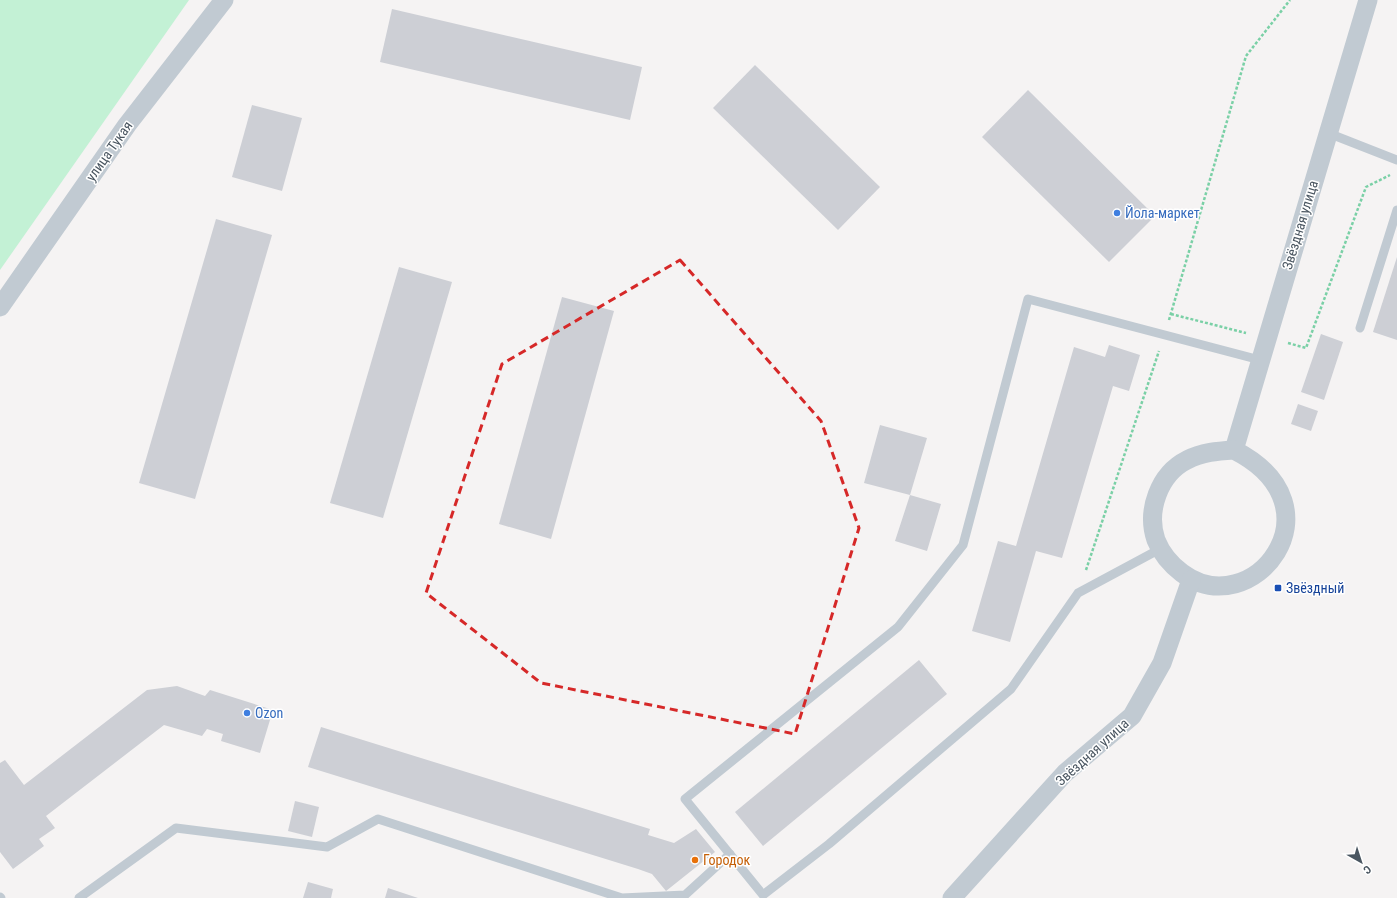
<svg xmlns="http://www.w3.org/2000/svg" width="1397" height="898" font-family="'Roboto Condensed',sans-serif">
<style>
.green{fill:#c3f1d5}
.building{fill:#cdcfd5}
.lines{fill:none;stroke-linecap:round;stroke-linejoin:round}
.path{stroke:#7ad0a6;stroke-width:2.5;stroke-dasharray:3 2;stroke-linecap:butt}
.lane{stroke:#c1cad2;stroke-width:9}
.street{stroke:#c1cad2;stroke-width:19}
.marked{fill:none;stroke:#d62828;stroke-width:3;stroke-dasharray:8 5;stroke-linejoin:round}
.shop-dot{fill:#3f7fe0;stroke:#fff;stroke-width:1.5}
.transit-dot{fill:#1a4fb4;stroke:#fff;stroke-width:1.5}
.food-dot{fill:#e8710a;stroke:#fff;stroke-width:1.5}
.labels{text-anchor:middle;stroke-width:3;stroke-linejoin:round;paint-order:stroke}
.street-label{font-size:14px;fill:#4a5661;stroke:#fff}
.shop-label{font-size:14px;fill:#366cbe;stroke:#fff;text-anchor:start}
.transit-label{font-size:14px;fill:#164399;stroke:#fff;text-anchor:start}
.food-label{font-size:14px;fill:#c56008;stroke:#fff;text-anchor:start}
</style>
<rect width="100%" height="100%" fill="#f5f3f3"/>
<polygon class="green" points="0,0 189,0 0,270"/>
<g class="building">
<polygon points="392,9 642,67 630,120 380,62"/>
<polygon points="755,65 880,187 838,230 713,108"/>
<polygon points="1028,90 1155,216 1109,262 982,137"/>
<polygon points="252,105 302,118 282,191 232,177"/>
<polygon points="216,219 272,235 195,499 139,483"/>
<polygon points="1397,257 1397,340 1373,332"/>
<polygon points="399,267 452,282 383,518 330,503"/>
<polygon points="562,297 614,311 551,539 499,524"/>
<polygon points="1321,334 1343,342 1324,400 1301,392"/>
<polygon points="1109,345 1140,355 1129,391 1113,386 1062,558 1036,551 1010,642 972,631 998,541 1016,546 1074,347 1105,357"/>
<polygon points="1298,404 1318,411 1311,431 1291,424"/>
<polygon points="880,425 927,438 910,495 941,504 927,551 895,541 910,495 864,483"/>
<polygon points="919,660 947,694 763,846 735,812"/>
<polygon points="177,686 205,696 210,690 273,710 260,753 221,741 223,734 207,729 202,736 164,725 46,816 55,828 39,839 44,846 13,869 0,852 0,763 5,760 24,785 147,690"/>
<polygon points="321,727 650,829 648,835 674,843 696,829 715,852 666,891 652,874 638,869 308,767"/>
<polygon points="295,801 319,807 312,837 288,831"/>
<polygon points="308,882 333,889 331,898 303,898"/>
<polygon points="388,888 418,898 385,898"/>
</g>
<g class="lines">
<g class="path">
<polyline points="1171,314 1246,333"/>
<polyline points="1169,320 1246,56 1290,0"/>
<polyline points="1288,343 1306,348 1366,187 1390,175"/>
<polyline points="1086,570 1159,351"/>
</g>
<g class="lane">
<polyline points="1328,133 1397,160"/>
<polyline points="1360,328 1397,210"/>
<polyline points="1160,549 1078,593 1011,689 829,844 763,895 685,799 898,627 963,545 1028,299 1260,360"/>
<polyline points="0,897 1,898"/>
<polyline points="79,898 176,828 327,847 378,819 622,898 685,895 730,854"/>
</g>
<g class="street">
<polyline points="0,307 127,125 224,0"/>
<polyline points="1234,450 1368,0"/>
<path d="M1234 450C1346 507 1252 625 1182 573 1170 564 1162 555 1156 540 1146 511 1159 474 1187 460 1202 452 1218 451 1234 450Z"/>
<polyline points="952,898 1065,773 1132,716 1162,663 1191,580"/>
</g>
</g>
<path class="marked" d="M680 260 821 421 859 528 795 734 541 683 426 593 502 364Z"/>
<g class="shop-dot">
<circle cx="1117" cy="213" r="4"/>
<circle cx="247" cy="713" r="4"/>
</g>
<rect class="transit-dot" x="1274" y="584" width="8" height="8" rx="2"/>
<circle class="food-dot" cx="695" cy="860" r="4"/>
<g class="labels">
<g class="street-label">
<text transform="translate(109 151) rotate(-55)" y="5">улица Тукая</text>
<text transform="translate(1300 225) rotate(-73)" y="5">Звёздная улица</text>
<text transform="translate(1092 752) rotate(-42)" y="5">Звёздная улица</text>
</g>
<g class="shop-label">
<text x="1125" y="218">Йола-маркет</text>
<text x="255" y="718">Ozon</text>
</g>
<g class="transit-label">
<text x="1286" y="593">Звёздный</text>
</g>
<g class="food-label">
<text x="703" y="865">Городок</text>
</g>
</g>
<g transform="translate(1361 862) rotate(141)" stroke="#ffffff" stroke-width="3" paint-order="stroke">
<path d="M0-3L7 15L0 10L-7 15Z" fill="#4a5661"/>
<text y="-6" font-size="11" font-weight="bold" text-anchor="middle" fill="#4a5661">С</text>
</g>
</svg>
